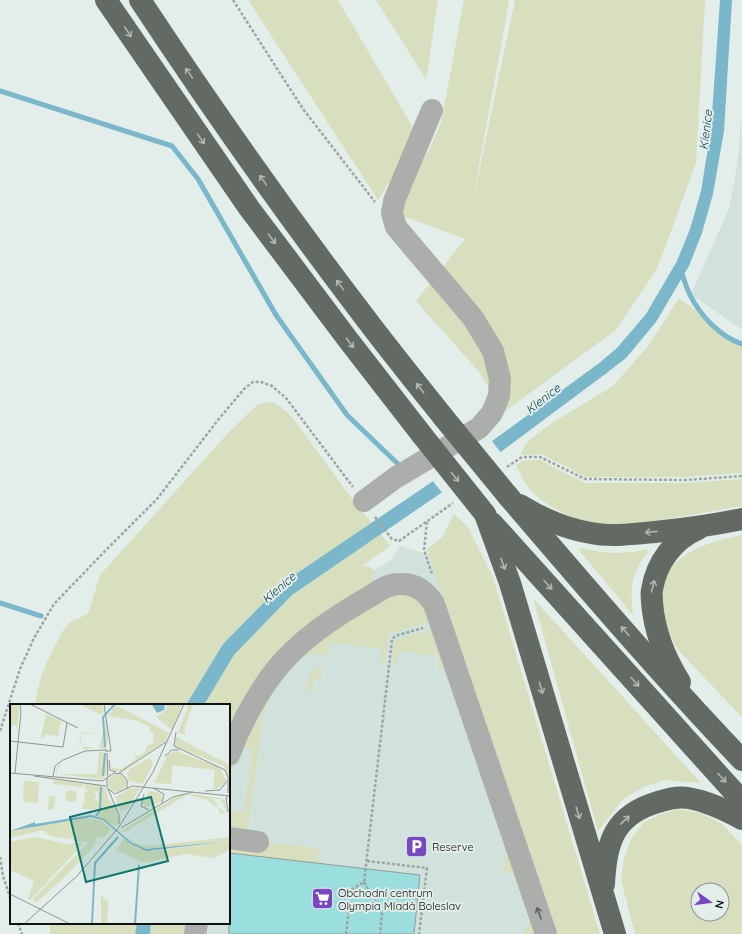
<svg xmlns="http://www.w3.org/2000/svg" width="742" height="934" font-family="Quicksand,sans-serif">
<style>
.built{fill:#d0e2db}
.green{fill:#d8dfbe;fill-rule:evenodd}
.water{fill:#7bb7cb}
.pier{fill:#e3ede9}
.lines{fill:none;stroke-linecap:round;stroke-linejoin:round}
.stream{stroke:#7bb7cb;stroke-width:5}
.building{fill:#9adedd;stroke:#909b9a}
.path{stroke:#9da5a2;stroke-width:2.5;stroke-dasharray:3 2;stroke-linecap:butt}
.minor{stroke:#abaeab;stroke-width:22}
.highway{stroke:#636963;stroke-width:22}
.highway-bridge{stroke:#636963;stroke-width:22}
.oneway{stroke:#b0b8b3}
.oneway2{stroke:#5c605e}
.labels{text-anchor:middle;stroke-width:4;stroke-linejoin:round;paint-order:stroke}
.poi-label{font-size:11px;fill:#0e1110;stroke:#e3ede9;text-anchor:start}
.water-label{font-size:12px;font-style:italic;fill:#053d4c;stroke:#e3ede9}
.inset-river{fill:none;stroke:#7bb7cb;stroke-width:2}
.inset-road{fill:none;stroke:#8e9592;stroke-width:1}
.view{fill:#0f766e;fill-opacity:0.15;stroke:#0f766e;stroke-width:2}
.inset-edge{fill:none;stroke:#0e1110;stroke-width:2}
</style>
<rect width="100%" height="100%" fill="#e3ede9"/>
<g class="built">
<polygon points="742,118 742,330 691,294 729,209 737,166"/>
<polygon points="400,546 458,563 579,934 174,934 176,923 229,923 229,708 333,595 390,561"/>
</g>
<g class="green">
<polygon points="248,0 338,0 418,136 378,200"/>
<polygon points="376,0 438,0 426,79"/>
<polygon points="464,0 509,0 509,2 471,210 515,0 705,0 696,163 657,269 616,330 504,412 480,373 416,301 465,239 395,213 429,150 441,123"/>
<polygon points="679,298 730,337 742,343 742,473 685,477 586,477 541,454 520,455 528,441 552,423 613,386 649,345"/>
<polygon points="268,402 275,403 287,412 298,425 355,503 372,523 284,582 223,644 186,705 35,705 41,676 51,653 62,632 70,622 88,614 100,575 229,432 258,404"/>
<polygon points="524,460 540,460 585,483 686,483 742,479 742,506 645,523 607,525 579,520 553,508 535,495 525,483 516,465"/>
<polygon points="454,514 468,527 493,577 600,934 558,934 427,549 442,537"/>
<path d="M381 534 390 546 362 566C374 567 378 571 371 582L229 729V705H204L234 655 292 595Z"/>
<path d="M742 535V717C728 702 714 688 700 673 693 665 686 658 679 651 670 639 665 623 663 608 658 556 700 544 742 535Z"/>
<path d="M579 547C602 554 624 555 647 549L648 552C631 574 630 586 633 612L631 613 580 551Z"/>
<polygon points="395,593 417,596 434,620 390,634 388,639 385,662 381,662 382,649 329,642 328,655 312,654 296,662 280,679 271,694 263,717 247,833 229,829 229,811 244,813 252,750 242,748 279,677 326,633"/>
<polygon points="533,598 701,783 664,780 646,786 623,799 598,831"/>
<polygon points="437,628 446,667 442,669 438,669 439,656 399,651 397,664 392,663 395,640"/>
<path d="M318 667 323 668 320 680 314 679 312 692H310L306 687C307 680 311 670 318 667Z"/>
<path d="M679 809 700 813 721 823 742 845V934H635L621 880 624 858 632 837 644 822 661 814ZM698 890H722V914H698Z"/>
<polygon points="266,842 320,849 318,863 229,853 229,846 265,850"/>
<polygon points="506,851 508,851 518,881 515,884 514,884 515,874 503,873"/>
<polygon points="531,921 536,934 524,933 526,925"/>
<polygon points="50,923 137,923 135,934 50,934"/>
<polygon points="151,923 186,923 184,934 150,934"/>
</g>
<g class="water">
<polygon points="720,0 732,0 724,131 713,194 702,233 689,266 656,322 626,358 608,372 498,454 292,595 234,655 204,705 186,705 223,644 284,582 488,444 598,364 617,348 646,314 677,261 690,229 701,191 711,129"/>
<polygon points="137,923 151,923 150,934 135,934"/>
</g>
<polygon class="pier" points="491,440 502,454 443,494 432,480"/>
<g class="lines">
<g class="stream">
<polyline points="0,91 172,146 198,179 276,315 347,415 398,464"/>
<path d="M681 271C684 279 686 287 690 295 700 315 720 337 742 344"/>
<polyline points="0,603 41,616"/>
</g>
</g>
<polygon class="building" points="229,853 420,875 414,934 229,934"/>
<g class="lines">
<g class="path">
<polyline points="233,0 303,109 375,202"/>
<polyline points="507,467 522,457 540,457 585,479 685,480 742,476"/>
<polyline points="375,517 392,539 399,541 453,503"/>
<polyline points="427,522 424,550 432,574"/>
<polyline points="0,731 20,669 34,638 54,604 105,551 157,499 218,420 244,389 253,382 261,382 272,386 286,398 353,487"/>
<polyline points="0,857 3,876 11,900"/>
<polyline points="367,861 427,868 419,934"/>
<polyline points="364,882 382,914 380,934"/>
<polyline points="18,923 22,934"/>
<polyline points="346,934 351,890 364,882 392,640 395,636 423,628"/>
</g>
<g class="minor">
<polyline points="364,501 395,478 479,428 492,413 499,396 500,379 493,351 473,318 396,227 392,213 394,201 432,110"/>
<path d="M229 755C240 726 255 697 274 672 299 640 334 617 369 597 378 591 388 584 399 584 415 583 426 591 434 604L546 934"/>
<polyline points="229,838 258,842"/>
<polyline points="195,934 197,923"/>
</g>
<g class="highway">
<polyline points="106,0 249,208 349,341 422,435"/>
<path d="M140 0C210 106 283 210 360 311 387 347 416 383 444 418"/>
<path d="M508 496C584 585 661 675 742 760"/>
<path d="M520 505C541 518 566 529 591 533 611 537 634 534 655 532 684 529 713 525 742 519"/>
<polyline points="485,514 510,583 615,934"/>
<polyline points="492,523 742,801"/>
<path d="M680 682C665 658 654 629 652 602 652 598 651 593 652 590 656 563 674 539 698 529"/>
<path d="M604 884C606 842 614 815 658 802 667 799 678 796 688 798 707 801 725 810 742 819"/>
</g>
<g class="highway-bridge">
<polyline points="444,418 508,496"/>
<polyline points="422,435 485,514"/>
</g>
</g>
<defs><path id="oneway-shaft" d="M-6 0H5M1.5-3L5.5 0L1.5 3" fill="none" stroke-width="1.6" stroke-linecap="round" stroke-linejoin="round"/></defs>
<g class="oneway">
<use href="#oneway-shaft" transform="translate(128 32) rotate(56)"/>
<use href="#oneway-shaft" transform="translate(189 73) rotate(-125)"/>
<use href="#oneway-shaft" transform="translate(201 139) rotate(55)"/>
<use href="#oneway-shaft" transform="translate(263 180) rotate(-125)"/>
<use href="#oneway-shaft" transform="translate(272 239) rotate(53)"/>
<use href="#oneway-shaft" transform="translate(340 285) rotate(-126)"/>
<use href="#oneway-shaft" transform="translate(350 343) rotate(53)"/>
<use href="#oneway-shaft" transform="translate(420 388) rotate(-128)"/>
<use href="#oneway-shaft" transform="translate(455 477) rotate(51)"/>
<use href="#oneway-shaft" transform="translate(651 532) rotate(174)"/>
<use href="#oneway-shaft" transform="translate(503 564) rotate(70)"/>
<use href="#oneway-shaft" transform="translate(548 585) rotate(48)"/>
<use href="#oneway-shaft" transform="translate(653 586) rotate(-76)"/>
<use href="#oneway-shaft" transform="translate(625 631) rotate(-132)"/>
<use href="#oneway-shaft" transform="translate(635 682) rotate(48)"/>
<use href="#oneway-shaft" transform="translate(541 688) rotate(74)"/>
<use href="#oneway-shaft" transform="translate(722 778) rotate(48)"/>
<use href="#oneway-shaft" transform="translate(578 813) rotate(73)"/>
<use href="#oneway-shaft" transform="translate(625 820) rotate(-43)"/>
</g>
<use class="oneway2" href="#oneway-shaft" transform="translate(539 913) rotate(-109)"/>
<defs>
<symbol id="parking-square" viewBox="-11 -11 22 22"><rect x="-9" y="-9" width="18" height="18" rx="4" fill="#7847bf" stroke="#e3ede9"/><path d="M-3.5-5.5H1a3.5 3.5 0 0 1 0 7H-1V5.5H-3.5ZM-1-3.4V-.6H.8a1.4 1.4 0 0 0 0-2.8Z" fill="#fff"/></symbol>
<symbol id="supermarket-square" viewBox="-11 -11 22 22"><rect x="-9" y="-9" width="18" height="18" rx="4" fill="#7847bf" stroke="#e3ede9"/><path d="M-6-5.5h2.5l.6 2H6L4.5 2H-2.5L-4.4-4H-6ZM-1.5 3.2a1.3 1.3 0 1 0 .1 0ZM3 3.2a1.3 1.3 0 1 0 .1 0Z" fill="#fff"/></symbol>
</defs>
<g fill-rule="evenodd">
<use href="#parking-square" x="404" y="834" width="25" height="25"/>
<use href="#supermarket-square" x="310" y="886" width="25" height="25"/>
</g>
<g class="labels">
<g class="poi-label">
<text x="432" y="851">Reserve</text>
<text x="338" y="897">Obchodní centrum<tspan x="338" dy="13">Olympia Mladá Boleslav</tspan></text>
</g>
<g class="water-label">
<text transform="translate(706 130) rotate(-83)" y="4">Klenice</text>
<text transform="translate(543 399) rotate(-38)" y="4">Klenice</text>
<text transform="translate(279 588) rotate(-41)" y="4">Klenice</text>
</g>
</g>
<g transform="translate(10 704)">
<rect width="220" height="220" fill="#e3ede9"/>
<path d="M0 0H7L9 5 7 28 6 21 0 22ZM70 0H91L94 6 91 11ZM157 0H172L162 26 146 13 156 6ZM179 0H183L174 27 176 32 168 28ZM105 1 159 29 156 36 112 67H104L101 63 111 65 127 54 122 51 130 52 135 48 138 41 143 40 144 29 139 28 140 23 128 17 99 12ZM36 10 51 17 48 32 35 30 34 34H31ZM95 11 98 32 96 45 89 44 92 30H89L72 29 70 42 85 44 73 45 74 43 66 41 69 42 71 28 95 30ZM166 33 220 61V76L214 62 165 42ZM167 47 210 64 216 76 211 83 203 85 205 66 163 61 161 80 144 79 158 50ZM89 48 96 49 97 70 94 74 90 75 47 70H46V66L47 64 49 61 52 60 47 65V70H87ZM137 55H141L143 60 133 80 119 77 117 70 120 65ZM98 79a9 9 0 1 1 18 0a9 9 0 1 1-18 0ZM43 76 73 79V83L43 80ZM14 77 29 78 28 99 13 98ZM75 79 93 82 96 85 99 97 106 105 109 118 106 123 88 112 90 105H72L74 97 88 96V88L75 85ZM121 84H130L118 104 111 107 105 93ZM55 92a6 6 0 1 1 12 0a6 6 0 1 1-12 0ZM74 92a6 6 0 1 1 12 0a6 6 0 1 1-12 0ZM140 87 151 89 152 97 135 104 132 97ZM181 90 211 94 215 97 217 107 216 109 211 110 208 106 210 104 215 108 216 107 211 95H202L208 101 206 103 196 95 177 91 115 128 111 127 164 94 171 91ZM39 92 46 93 43 106H38ZM75 113 92 117 101 125 93 135 87 132 86 139 62 137 65 133 60 135 40 132 33 126 0 134V127L6 125ZM115 132 129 140 140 142 220 133V136L144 146 128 143ZM25 133 57 140 74 139 20 196 18 195 24 177 0 166V138ZM114 134 127 144 144 147 220 137V146L203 154 175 150 134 159 106 146ZM79 138 86 140 52 176 26 199 22 196ZM91 192 98 197 97 220H91Z" fill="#d8dfbe"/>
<path d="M155 0 154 6 147 9 142 1ZM81 111 94 115 122 139 136 145 220 137 136 147 121 140 93 116 81 113 0 127 25 118V120Z" fill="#7bb7cb"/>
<path class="inset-river" d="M95 43 93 13 105 0M93 72 95 49M86 112 90 106 91 83M82 220 85 159 108 133M125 220 129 161"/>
<path class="inset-road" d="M20 0 68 24M94 0 101 47H95M166 28 164 42 215 66 218 73V89M0 37 53 43 57 19M97 49 98 73M155 52 162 46H169M99 56 100 66 106 68M0 69 92 77 97 74M5 69 11 8 10 0M109 69 156 38M24 72 96 82M43 72 45 62 53 56 75 47 97 46M117 84V76L112 70 104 69 97 74V84L105 90 122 82 220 92M143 84 154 90 152 99M98 85 109 111V120M195 87 210 86 217 77M134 90 131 102 139 106M218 108 216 94 218 92M111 124 163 93 183 88M0 190 60 220M14 220 67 172 109 123 143 68 174 0"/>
<path class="view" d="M141 93 158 157 76 178 60 113Z"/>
<rect width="220" height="220" class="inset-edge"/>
</g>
<g transform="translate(710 902) rotate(104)"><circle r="19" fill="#e3ede9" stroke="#8e9592"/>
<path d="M0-3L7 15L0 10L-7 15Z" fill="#7847bf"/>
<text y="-6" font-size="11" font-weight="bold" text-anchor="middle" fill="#0e1110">N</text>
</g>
</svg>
